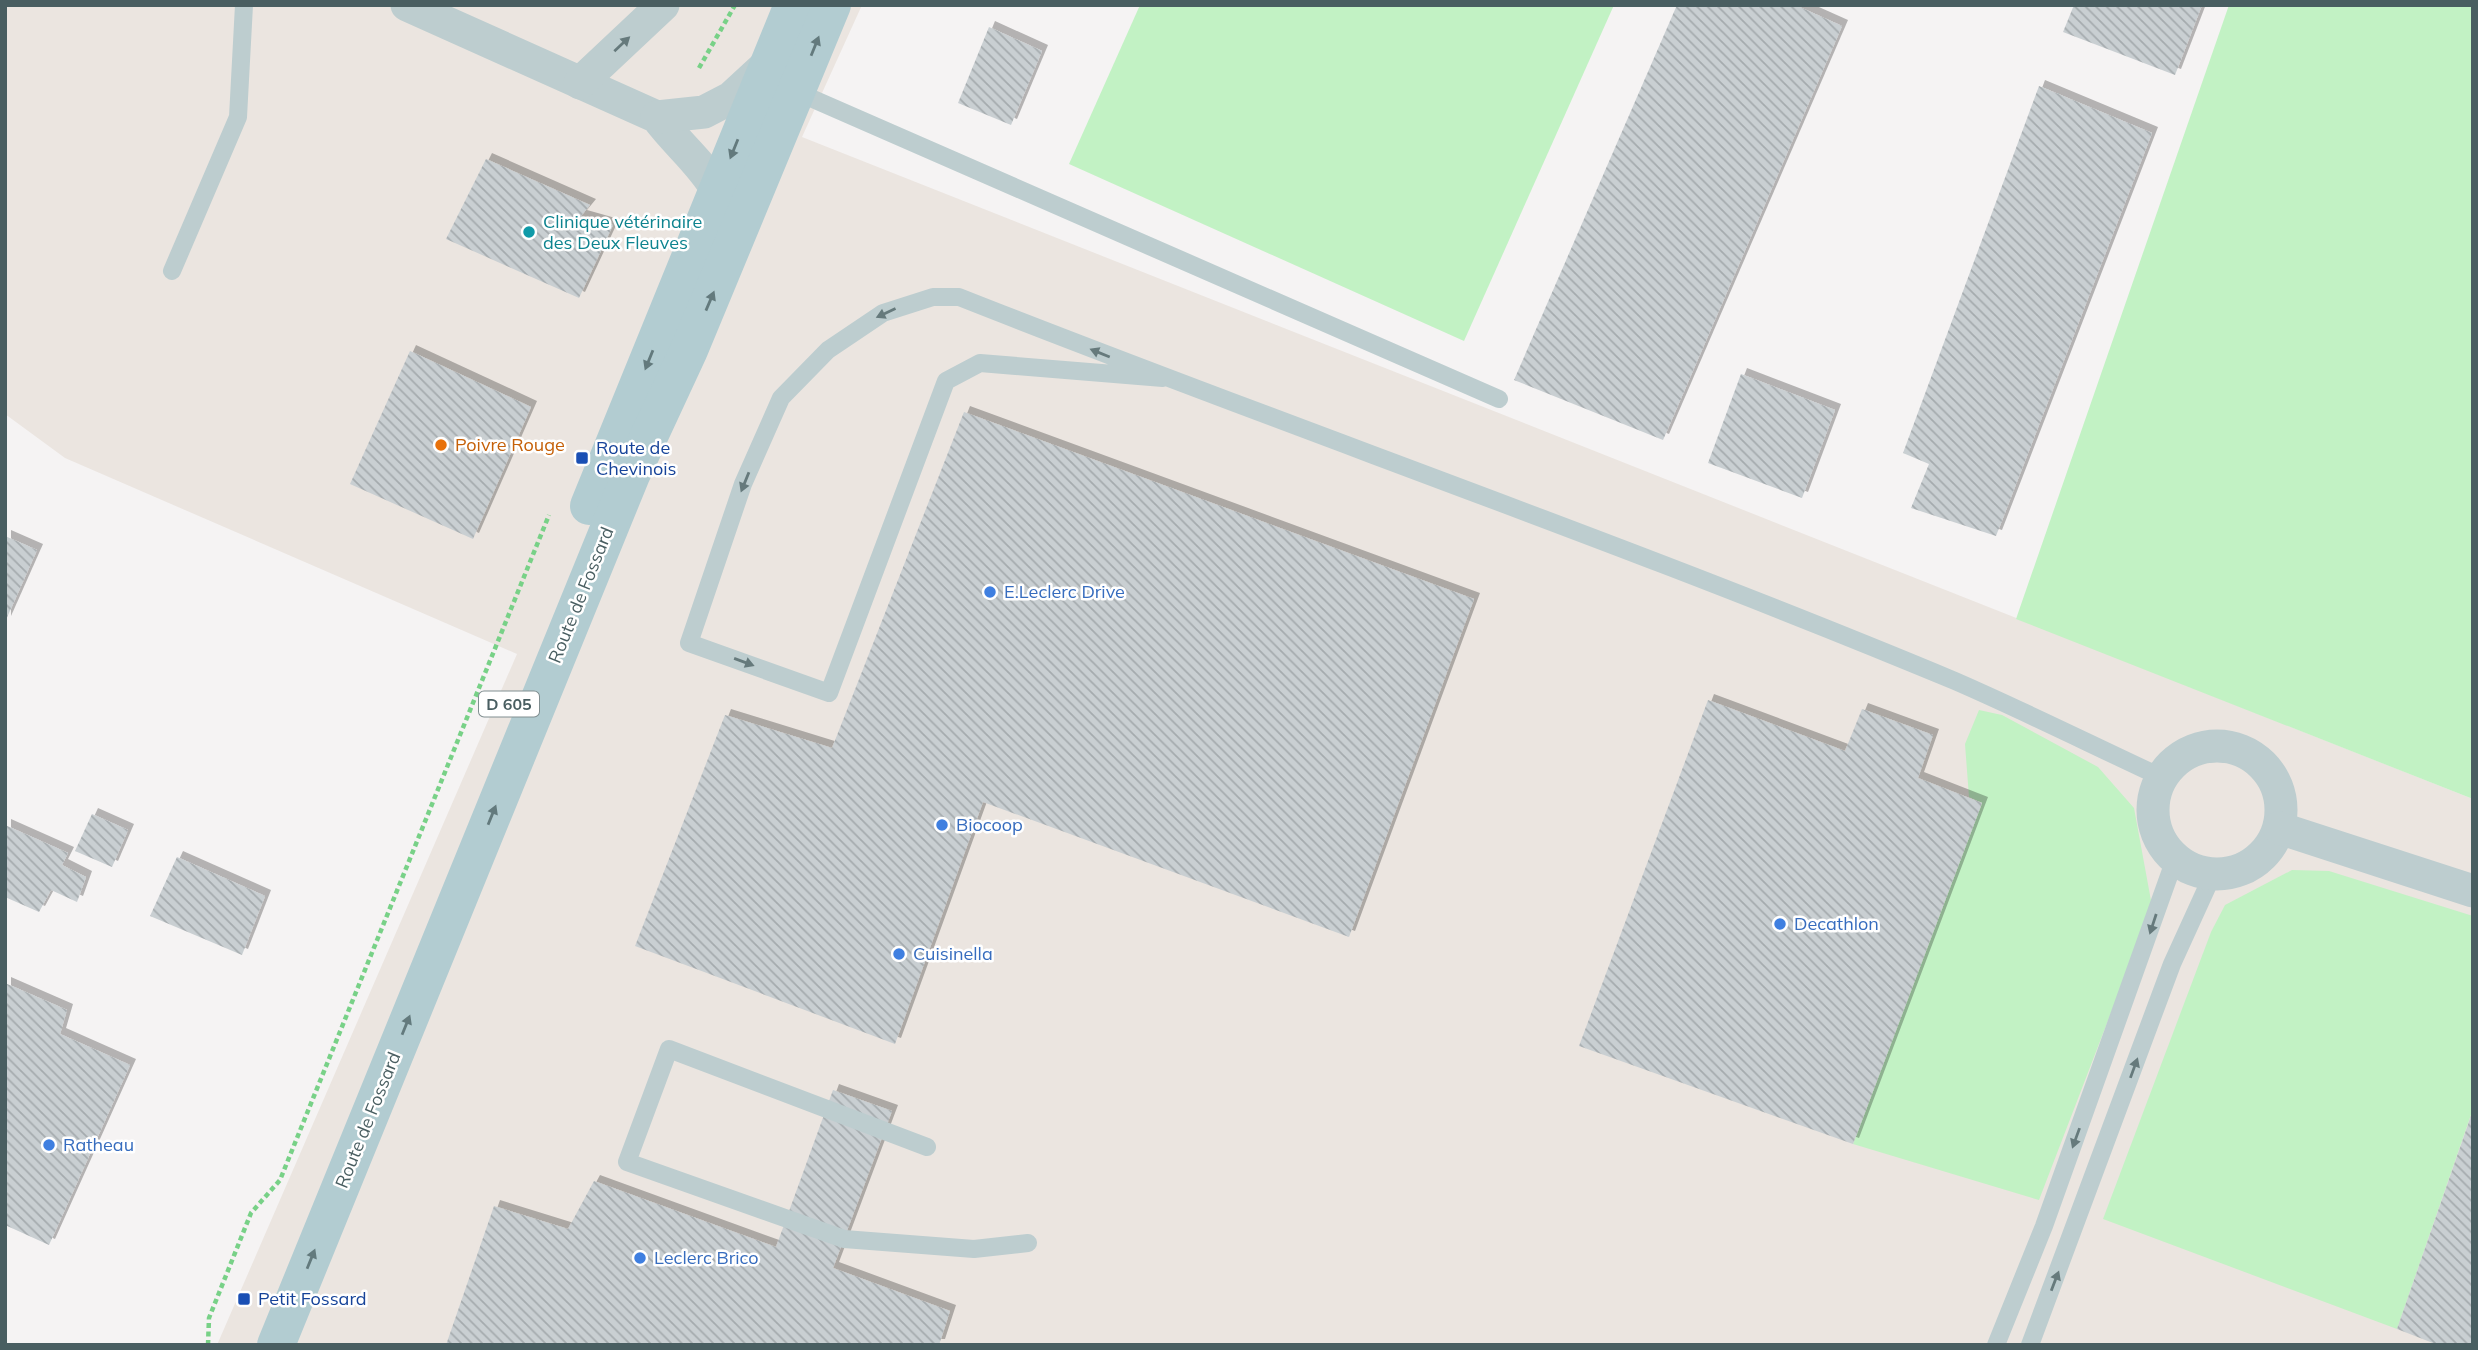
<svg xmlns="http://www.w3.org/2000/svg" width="2478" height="1350" font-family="Mulish,sans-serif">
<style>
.commercial{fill:#ebe5e0}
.green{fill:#c2f2c4}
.building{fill:url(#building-back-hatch);filter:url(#shadow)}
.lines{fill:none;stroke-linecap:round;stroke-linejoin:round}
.path{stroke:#78d187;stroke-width:4.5;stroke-dasharray:5 3.5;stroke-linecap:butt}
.lane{stroke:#bdcdcf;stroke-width:18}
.street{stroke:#bdcdcf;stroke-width:33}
.primary{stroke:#b2ccd1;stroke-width:38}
.oneway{fill:#667a7c}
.oneway2{fill:#637a7d}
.culture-dot{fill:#0f9aa8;stroke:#fff;stroke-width:2.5}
.food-dot{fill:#e8710a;stroke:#fff;stroke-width:2.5}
.transit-dot{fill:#1a4fb4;stroke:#fff;stroke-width:2.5}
.shop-dot{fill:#3f7fe0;stroke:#fff;stroke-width:2.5}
.labels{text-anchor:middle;stroke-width:5;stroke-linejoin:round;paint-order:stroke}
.shield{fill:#fff;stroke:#808e90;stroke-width:2}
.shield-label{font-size:16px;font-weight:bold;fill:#495e61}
.culture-label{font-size:18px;fill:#0d838f;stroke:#fff;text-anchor:start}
.food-label{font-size:18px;fill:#c56008;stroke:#fff;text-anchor:start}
.transit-label{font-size:18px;fill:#164399;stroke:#fff;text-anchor:start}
.shop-label{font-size:18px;fill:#366cbe;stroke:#fff;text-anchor:start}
.street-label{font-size:18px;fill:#495e61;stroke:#fff}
</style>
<defs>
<pattern id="building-back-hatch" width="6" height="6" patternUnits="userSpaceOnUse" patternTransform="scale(1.75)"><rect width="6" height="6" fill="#c9cfd2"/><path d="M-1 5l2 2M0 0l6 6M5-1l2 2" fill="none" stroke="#a5abae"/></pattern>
<filter id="shadow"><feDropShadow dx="6" dy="-6" stdDeviation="0" flood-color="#0004"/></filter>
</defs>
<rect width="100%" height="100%" fill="#f5f3f3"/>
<polygon class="commercial" points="5,5 862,5 802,137 2473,799 2473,1345 217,1345 517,654 65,458 5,414"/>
<g class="green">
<polygon points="1140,5 1614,5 1464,341 1069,164"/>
<polygon points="2229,5 2473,5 2473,799 2016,619"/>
<polygon points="1979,710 2002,715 2098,767 2134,808 2152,906 2039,1200 1853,1144 1982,803 1969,797 1965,744"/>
<polygon points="2292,870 2329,871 2473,916 2473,1109 2397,1329 2103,1219 2211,932 2225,905"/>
</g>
<g class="building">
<polygon points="1677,5 1795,5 1842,26 1663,440 1514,380"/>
<polygon points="2074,5 2202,5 2175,75 2063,32"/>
<polygon points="989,27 1042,51 1011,125 958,103"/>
<polygon points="2039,86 2152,133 1996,536 1911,508 1929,464 1903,453"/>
<polygon points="486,159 590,205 581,216 613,225 579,298 446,239"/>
<polygon points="410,351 531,407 473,539 350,484"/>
<polygon points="1741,374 1835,410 1802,498 1708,463"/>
<polygon points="964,412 1474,599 1349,937 983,802 895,1044 635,946 725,715 832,748"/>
<polygon points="5,536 37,550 5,622"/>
<polygon points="1708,700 1845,751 1862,709 1933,735 1918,778 1982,803 1853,1144 1579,1046"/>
<polygon points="92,814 128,830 112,867 75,851"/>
<polygon points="5,825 68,853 62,865 86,877 77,902 51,890 39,912 5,897"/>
<polygon points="177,857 265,896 242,955 150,916"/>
<polygon points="5,983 67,1010 60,1034 130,1065 49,1245 5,1225"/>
<polygon points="833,1090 892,1111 833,1268 950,1311 939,1345 446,1345 494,1206 568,1229 594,1181 776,1247"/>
<polygon points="2473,1110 2473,1345 2438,1345 2397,1329"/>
</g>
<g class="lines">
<g class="path">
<polyline points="699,68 735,5"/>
<polyline points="208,1345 209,1318 251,1213 280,1180 549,515"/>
</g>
<g class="lane">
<polyline points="797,92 1499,399"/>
<polyline points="172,271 238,117 244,5"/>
<path d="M1163 378 980 363 946 381 829 693 689 643 743 484 781 398 828 350 883 313 933 297H959C1290 428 1627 544 1955 681 2024 711 2092 745 2161 777"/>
<polyline points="927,1147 669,1049 627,1162 844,1239 974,1249 1028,1243"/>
<polyline points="1996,1345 2044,1226 2175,859"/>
<polyline points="2030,1345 2172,964 2213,874"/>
</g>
<g class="street">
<path d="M407 5 657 117C676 143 701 162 717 190"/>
<polyline points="580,83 663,5"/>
<polyline points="657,117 704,112 731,98 769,63"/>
<circle cx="2217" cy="810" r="64"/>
<polyline points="2279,828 2473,891"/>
</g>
<g class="primary">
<polyline points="589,506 793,5"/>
<polyline points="276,1345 631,475 689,350 832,5"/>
</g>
</g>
<defs><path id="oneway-solid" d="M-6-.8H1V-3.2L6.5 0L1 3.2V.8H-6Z" transform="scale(1.75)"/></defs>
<g class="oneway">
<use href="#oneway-solid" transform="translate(622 44) rotate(-43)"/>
<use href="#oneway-solid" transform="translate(886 313) rotate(155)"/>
<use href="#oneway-solid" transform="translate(1100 353) rotate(-158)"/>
<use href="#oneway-solid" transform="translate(745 482) rotate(112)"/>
<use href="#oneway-solid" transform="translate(744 662) rotate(20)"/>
<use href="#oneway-solid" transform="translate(2153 924) rotate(108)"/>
<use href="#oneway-solid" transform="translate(2134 1068) rotate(-70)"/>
<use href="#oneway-solid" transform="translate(2076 1138) rotate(110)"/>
<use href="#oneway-solid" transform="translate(2055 1281) rotate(-69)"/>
</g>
<g class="oneway2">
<use href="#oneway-solid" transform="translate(815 46) rotate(-68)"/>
<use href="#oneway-solid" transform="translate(734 149) rotate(112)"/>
<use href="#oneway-solid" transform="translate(710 301) rotate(-67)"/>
<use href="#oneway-solid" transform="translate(649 360) rotate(112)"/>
<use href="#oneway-solid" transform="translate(492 815) rotate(-68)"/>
<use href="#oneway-solid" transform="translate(406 1025) rotate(-68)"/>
<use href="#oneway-solid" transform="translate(311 1259) rotate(-68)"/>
</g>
<circle class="culture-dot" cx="529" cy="232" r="7"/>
<circle class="food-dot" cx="441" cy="445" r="7"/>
<g class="transit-dot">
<rect x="575" y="451" width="14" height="14" rx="3.5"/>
<rect x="237" y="1292" width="14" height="14" rx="3.5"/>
</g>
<g class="shop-dot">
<circle cx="990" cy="592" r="7"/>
<circle cx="942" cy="825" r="7"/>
<circle cx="1780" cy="924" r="7"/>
<circle cx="899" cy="954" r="7"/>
<circle cx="49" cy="1145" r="7"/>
<circle cx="640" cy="1258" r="7"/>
</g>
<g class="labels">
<rect class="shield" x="479" y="691.5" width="60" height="25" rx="5"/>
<g class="shield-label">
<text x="509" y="710">D 605</text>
</g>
<g class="culture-label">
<text x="543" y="228">Clinique vétérinaire<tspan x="543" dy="21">des Deux Fleuves</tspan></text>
</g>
<g class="food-label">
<text x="455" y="451">Poivre Rouge</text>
</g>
<g class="transit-label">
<text x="596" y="454">Route de<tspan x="596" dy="21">Chevinois</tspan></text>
<text x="258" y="1305">Petit Fossard</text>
</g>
<g class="shop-label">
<text x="1004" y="598">E.Leclerc Drive</text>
<text x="956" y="831">Biocoop</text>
<text x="1794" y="930">Decathlon</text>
<text x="913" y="960">Cuisinella</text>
<text x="63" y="1151">Ratheau</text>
<text x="654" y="1264">Leclerc Brico</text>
</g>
<g class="street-label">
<text transform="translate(581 595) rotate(-68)" y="6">Route de Fossard</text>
<text transform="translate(368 1120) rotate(-68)" y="6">Route de Fossard</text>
</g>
</g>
<rect width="2478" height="1350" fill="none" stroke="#495e61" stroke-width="14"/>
</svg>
